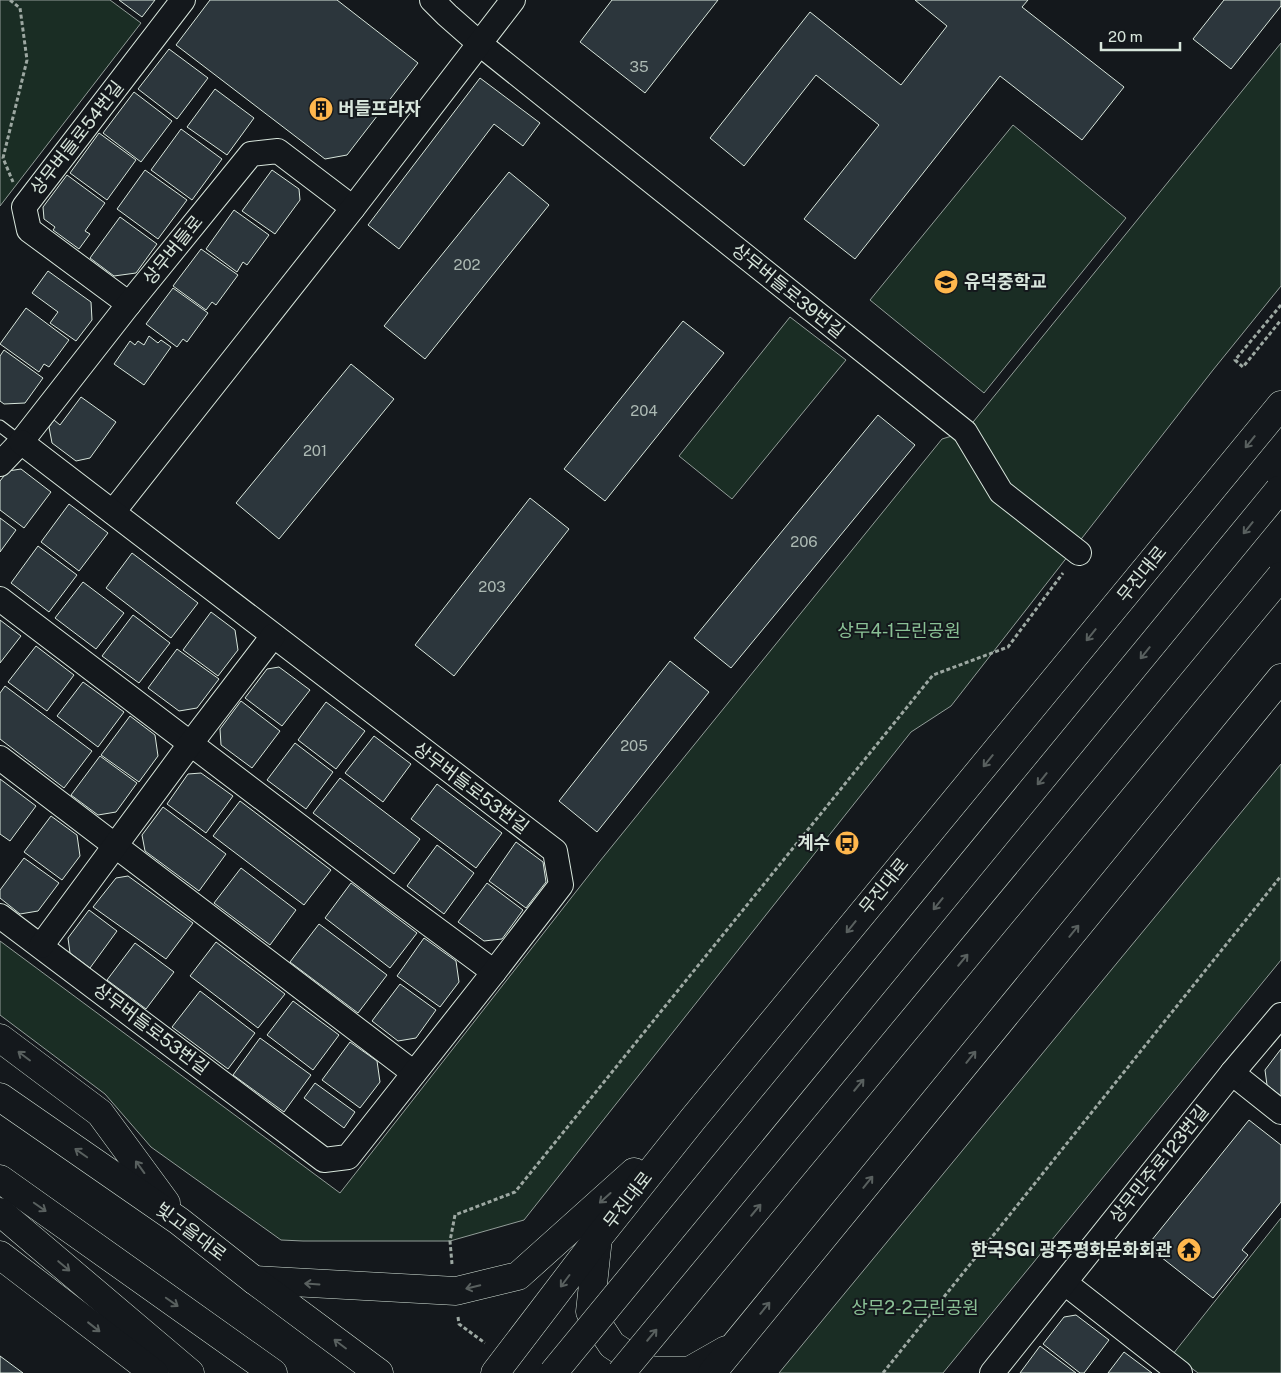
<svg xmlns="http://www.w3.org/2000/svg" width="1281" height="1373" font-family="'Public Sans','Noto Sans KR',sans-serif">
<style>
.green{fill:#1a2d24;stroke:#939e99}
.building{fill:#2c363c;stroke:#d8e6dc}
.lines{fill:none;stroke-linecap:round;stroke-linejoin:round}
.lane-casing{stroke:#d8e6dc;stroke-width:13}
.street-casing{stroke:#d8e6dc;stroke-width:26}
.secondary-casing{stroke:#d8e6dc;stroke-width:29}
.highway-casing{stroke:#d8e6dc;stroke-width:29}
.path{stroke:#9da8a2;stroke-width:3;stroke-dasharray:4 2.5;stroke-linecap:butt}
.lane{stroke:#14181c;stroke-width:11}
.street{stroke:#14181c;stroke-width:24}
.secondary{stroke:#14181c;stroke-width:28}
.highway{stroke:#14181c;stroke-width:28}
.highway-bridge-casing{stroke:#d8e6dc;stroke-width:29;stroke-linecap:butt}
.highway-bridge{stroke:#14181c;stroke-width:28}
.oneway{stroke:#59605f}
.labels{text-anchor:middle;stroke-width:4;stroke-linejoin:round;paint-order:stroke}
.number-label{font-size:15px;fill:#adbab4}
.poi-label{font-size:18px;font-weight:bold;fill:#d8e6dc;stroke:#14181c;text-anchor:start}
.street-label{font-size:18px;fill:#d8e6dc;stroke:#14181c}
.park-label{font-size:18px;fill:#8ac095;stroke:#14181c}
</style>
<rect width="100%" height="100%" fill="#14181c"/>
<g class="green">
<polygon points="0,0 110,0 141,23 0,206"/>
<polygon points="1281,43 1281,286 1213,370 951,706 911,732 524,1220 450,1241 303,1241 281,1240 151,1147 105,1094 0,1015 0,941 340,1193 600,861 942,439 965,432"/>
<polygon points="1013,125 1126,218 984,393 870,300"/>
<polygon points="790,317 846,360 732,499 679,456"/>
<polygon points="1281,764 1281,960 943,1373 779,1373"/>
<polygon points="1281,1218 1281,1373 1198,1373 1173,1354"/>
</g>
<g class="building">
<polygon points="119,0 155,0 142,17"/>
<polygon points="210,0 337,0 418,63 347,155 325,159 176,45"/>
<polygon points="612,0 718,0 645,93 580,42"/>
<polygon points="915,0 1028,0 1022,7 1124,87 1082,140 1000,76 855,259 804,219 879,125 816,75 744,166 710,138 810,12 901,85 947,26"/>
<polygon points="1224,0 1281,0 1281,6 1231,69 1193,39"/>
<polygon points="169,49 208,78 177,119 138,89"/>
<polygon points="480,78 540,123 523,146 494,124 399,249 368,225"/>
<polygon points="215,89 254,118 227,155 187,127"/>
<polygon points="134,92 172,121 141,162 103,133"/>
<polygon points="181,129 222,159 192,200 151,170"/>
<polygon points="99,133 136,160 107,200 70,173"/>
<polygon points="145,170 187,200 158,239 117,209"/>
<polygon points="272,170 299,189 300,200 275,234 242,211"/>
<polygon points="509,172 549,205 425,359 384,326"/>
<polygon points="67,175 105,203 85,231 90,234 79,249 53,230 55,227 44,219 43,207"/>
<polygon points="234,210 269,235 247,265 243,262 237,272 206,249"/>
<polygon points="120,217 157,244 136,273 114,276 90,258"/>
<polygon points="201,249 238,275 216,305 212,302 206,310 173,286"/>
<polygon points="48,271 91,302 92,320 76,341 50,323 58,312 32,293"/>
<polygon points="173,288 208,313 187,342 183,339 177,347 146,324"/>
<polygon points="26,308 69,340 49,367 44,364 39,372 0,344"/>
<polygon points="683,321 724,353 605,501 564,469"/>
<polygon points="149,336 158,343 161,340 171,347 144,385 114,364 130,341 135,345 138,341 144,345"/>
<polygon points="4,350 43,378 25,403 4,404 0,401 0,356"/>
<polygon points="351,364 394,399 279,539 236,503"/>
<polygon points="81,397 116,422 90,458 76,461 52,443 49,427 54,420 60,425"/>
<polygon points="878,415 915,445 731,668 694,638"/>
<polygon points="21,469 51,492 24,528 0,510 0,481 8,471"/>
<polygon points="530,498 569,529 454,676 415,645"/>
<polygon points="69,504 108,533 79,571 41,542"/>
<polygon points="0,518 16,530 0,552"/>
<polygon points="38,546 77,575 49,612 11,583"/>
<polygon points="132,553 198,603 171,638 106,588"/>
<polygon points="83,582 124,613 96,649 55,618"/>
<polygon points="211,612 235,630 238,650 218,676 183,650"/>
<polygon points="133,615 170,643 139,683 102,656"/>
<polygon points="0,620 21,636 0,663"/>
<polygon points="36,646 74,675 47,711 8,682"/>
<polygon points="177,649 219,679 197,708 179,711 148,688"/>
<polygon points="670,661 709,692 597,832 559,801"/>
<polygon points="279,667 310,690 282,726 245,698 267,669"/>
<polygon points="83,682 124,712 98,747 57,716"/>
<polygon points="5,686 92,751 64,788 0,739 0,693"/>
<polygon points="241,701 280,731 252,768 221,745 220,729"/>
<polygon points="326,702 365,731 336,769 298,740"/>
<polygon points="130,716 155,735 158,756 139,782 101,755"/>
<polygon points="374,736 411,764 383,802 345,773"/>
<polygon points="295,743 333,772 306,809 267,780"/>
<polygon points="100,756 137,783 116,812 98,815 71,795"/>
<polygon points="201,773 233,796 206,833 167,804 188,774"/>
<polygon points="340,778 420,839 394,874 313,813"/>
<polygon points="0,779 36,806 10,841 0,834"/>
<polygon points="437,784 502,833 476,868 411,819"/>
<polygon points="240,801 331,870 304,905 213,836"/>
<polygon points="163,807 226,854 199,891 145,851 142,835"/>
<polygon points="51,816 77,835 80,856 62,880 24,852"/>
<polygon points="516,842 543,862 546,882 526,908 489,881"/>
<polygon points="437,845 474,873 444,914 407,886"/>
<polygon points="24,858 59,883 38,911 20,914 0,898 0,890"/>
<polygon points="241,868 296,910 270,945 214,903"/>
<polygon points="128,876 193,923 166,959 93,907 116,878"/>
<polygon points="351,883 417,933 390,968 325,918"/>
<polygon points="487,883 523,910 502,939 484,941 458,922"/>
<polygon points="89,910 117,931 90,968 70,953 68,938"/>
<polygon points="319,924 387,975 358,1013 290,962"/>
<polygon points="424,938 456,961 459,982 440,1007 397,976"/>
<polygon points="216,942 285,994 258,1028 190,976"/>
<polygon points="135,943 174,972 146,1009 107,980"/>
<polygon points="400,984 436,1010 416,1038 398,1041 372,1021"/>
<polygon points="200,991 255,1033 228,1069 172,1027"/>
<polygon points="293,1001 339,1035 313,1070 267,1035"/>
<polygon points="260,1038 311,1075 284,1112 233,1075"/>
<polygon points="350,1042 377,1061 380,1082 360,1108 322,1080"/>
<polygon points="1281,1049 1281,1096 1267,1085 1265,1070"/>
<polygon points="315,1083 355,1112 344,1128 304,1098"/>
<polygon points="1249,1120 1281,1145 1281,1202 1242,1250 1248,1255 1213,1298 1147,1246"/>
<polygon points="1076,1315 1109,1340 1084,1373 1080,1373 1043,1344 1064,1317"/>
<polygon points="1040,1346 1076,1373 1020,1373"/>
<polygon points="1124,1352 1152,1373 1108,1373"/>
<polygon points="0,1356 23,1373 0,1373"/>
</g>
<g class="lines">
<defs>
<polyline id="lane" points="0,426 21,442"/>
<g id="street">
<polyline points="432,0 447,15 480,44 965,432 1001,492 1079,553"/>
<polyline points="129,304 29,230 24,207 183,0"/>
<polyline points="0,464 21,442 129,304 251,154 278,151 353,208"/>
<polyline points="113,512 353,208 513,0"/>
<polyline points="0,599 386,892 494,972"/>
<polyline points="0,758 414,1073"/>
<polyline points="0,916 324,1160 348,1157 494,972 561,885 555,851 21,442"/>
<polyline points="41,946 191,743 273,636"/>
<polyline points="1232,1073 1281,1112"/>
<polyline points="1065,1283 1180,1373"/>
<polyline points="992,1373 1232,1073 1281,1015"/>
</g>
<g id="secondary">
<polyline points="598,1238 590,1312 612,1345 651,1371 689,1371 726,1350"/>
<polyline points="254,1280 456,1291 518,1276 634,1172"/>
<polyline points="495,1373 598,1238 693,1119 1281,405"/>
<polyline points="712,1373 1281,678"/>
</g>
<g id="highway">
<polyline points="0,1038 100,1113 166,1203"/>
<polyline points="0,1097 179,1221 254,1280 379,1373"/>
<polyline points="0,1179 273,1373"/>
<polyline points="0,1212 190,1373"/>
<polyline points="0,1255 154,1373"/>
</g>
</defs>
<use href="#lane" class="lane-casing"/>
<use href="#street" class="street-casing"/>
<use href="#secondary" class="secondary-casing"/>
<use href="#highway" class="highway-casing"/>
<g class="path">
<polyline points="10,0 20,8 27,60 3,158 13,182"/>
<polyline points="1281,305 1235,360 1243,367 1281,320"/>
<polyline points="452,1264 450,1241 455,1215 515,1192 933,675 1008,647 1063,573"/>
<polyline points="458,1317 459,1324 485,1343"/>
<polyline points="883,1373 1281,876"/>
</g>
<use href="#lane" class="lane"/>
<use href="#street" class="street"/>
<use href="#secondary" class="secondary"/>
<use href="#highway" class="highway"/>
<defs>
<g id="highway-bridge">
<polyline points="553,1373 1279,490"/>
<polyline points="621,1373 1281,576"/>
</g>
</defs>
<use href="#highway-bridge" class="highway-bridge-casing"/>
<use href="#highway-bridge" class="highway-bridge"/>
</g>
<defs><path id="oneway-shaft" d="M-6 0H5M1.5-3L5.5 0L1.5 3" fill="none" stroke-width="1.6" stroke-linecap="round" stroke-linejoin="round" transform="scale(1.25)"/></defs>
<g class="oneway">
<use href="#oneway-shaft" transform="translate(1250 442) rotate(129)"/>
<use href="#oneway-shaft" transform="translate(1248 528) rotate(129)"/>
<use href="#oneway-shaft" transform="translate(1091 635) rotate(129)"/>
<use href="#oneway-shaft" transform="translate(1145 653) rotate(129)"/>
<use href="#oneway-shaft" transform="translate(988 761) rotate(129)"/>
<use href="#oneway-shaft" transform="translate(1042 779) rotate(129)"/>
<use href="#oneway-shaft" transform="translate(938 904) rotate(129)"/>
<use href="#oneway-shaft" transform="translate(851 927) rotate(129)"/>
<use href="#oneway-shaft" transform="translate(1074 931) rotate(-51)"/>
<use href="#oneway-shaft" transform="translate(963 960) rotate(-50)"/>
<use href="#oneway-shaft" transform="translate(24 1056) rotate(-143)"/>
<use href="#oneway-shaft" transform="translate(971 1057) rotate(-51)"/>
<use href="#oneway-shaft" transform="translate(859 1085) rotate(-50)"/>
<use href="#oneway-shaft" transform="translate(81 1153) rotate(-145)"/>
<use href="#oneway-shaft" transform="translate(140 1167) rotate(-126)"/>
<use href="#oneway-shaft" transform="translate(868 1182) rotate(-51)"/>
<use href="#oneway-shaft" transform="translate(605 1198) rotate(138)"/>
<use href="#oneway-shaft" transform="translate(40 1207) rotate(35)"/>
<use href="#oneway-shaft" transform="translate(756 1210) rotate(-50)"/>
<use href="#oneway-shaft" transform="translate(64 1266) rotate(40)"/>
<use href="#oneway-shaft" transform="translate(565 1281) rotate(127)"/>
<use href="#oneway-shaft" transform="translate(312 1284) rotate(-176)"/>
<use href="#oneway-shaft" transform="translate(473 1287) rotate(166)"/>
<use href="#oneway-shaft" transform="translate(172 1302) rotate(35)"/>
<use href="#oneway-shaft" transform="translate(765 1308) rotate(-51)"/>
<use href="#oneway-shaft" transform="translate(94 1327) rotate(38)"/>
<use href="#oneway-shaft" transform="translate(652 1335) rotate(-50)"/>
<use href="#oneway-shaft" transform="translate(340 1344) rotate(-143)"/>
</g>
<defs>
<symbol id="building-disc" viewBox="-11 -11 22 22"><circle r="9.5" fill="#ffb74d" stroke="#14181c"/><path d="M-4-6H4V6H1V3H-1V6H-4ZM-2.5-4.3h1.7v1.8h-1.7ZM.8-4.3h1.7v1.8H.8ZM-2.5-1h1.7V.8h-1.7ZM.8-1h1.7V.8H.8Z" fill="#111"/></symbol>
<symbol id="school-disc" viewBox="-11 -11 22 22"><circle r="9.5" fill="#ffb74d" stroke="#14181c"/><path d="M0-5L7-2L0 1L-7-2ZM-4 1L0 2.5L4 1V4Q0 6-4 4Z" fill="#111"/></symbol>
<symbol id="bus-disc" viewBox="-11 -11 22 22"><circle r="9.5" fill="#ffb74d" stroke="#14181c"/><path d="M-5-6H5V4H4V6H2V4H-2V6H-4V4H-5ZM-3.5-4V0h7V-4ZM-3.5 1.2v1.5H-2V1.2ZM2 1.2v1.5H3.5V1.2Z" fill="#111"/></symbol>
<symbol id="temple-disc" viewBox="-11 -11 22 22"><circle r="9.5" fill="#ffb74d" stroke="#14181c"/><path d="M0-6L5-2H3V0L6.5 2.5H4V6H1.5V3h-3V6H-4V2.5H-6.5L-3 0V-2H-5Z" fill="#111"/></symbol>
</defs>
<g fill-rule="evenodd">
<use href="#building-disc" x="307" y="95" width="28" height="28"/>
<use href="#school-disc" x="932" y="268" width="28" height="28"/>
<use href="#bus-disc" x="833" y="829" width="28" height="28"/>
<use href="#temple-disc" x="1175" y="1236" width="28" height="28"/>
</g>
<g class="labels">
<g class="number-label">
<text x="639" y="72">35</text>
<text x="467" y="270">202</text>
<text x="644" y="416">204</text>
<text x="315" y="456">201</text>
<text x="804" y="547">206</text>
<text x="492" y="592">203</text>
<text x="634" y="751">205</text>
</g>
<g class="poi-label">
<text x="338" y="115">버들프라자</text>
<text x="964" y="288">유덕중학교</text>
<text x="830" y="849" text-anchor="end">계수</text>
<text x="1172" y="1256" text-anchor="end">한국SGI 광주평화문화회관</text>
</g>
<g class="street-label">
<text transform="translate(77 138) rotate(-52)" y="6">상무버들로54번길</text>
<text transform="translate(173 250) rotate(-51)" y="6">상무버들로</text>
<text transform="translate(788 291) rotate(39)" y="6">상무버들로39번길</text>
<text transform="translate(1142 574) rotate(-51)" y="6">무진대로</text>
<text transform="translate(471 788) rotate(37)" y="6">상무버들로53번길</text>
<text transform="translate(884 886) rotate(-51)" y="6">무진대로</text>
<text transform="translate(151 1029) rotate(37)" y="6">상무버들로53번길</text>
<text transform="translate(1159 1164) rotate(-51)" y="6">상무민주로123번길</text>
<text transform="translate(628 1200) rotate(-52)" y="6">무진대로</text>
<text transform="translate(191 1232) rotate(37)" y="6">빛고을대로</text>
</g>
<g class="park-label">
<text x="899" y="637">상무4-1근린공원</text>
<text x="915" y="1314">상무2-2근린공원</text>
</g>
</g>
<path d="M1101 42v8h79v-8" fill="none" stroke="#d8e6dc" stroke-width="2.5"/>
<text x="1108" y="42" font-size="15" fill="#d8e6dc" stroke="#14181c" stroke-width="4" paint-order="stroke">20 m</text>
</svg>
